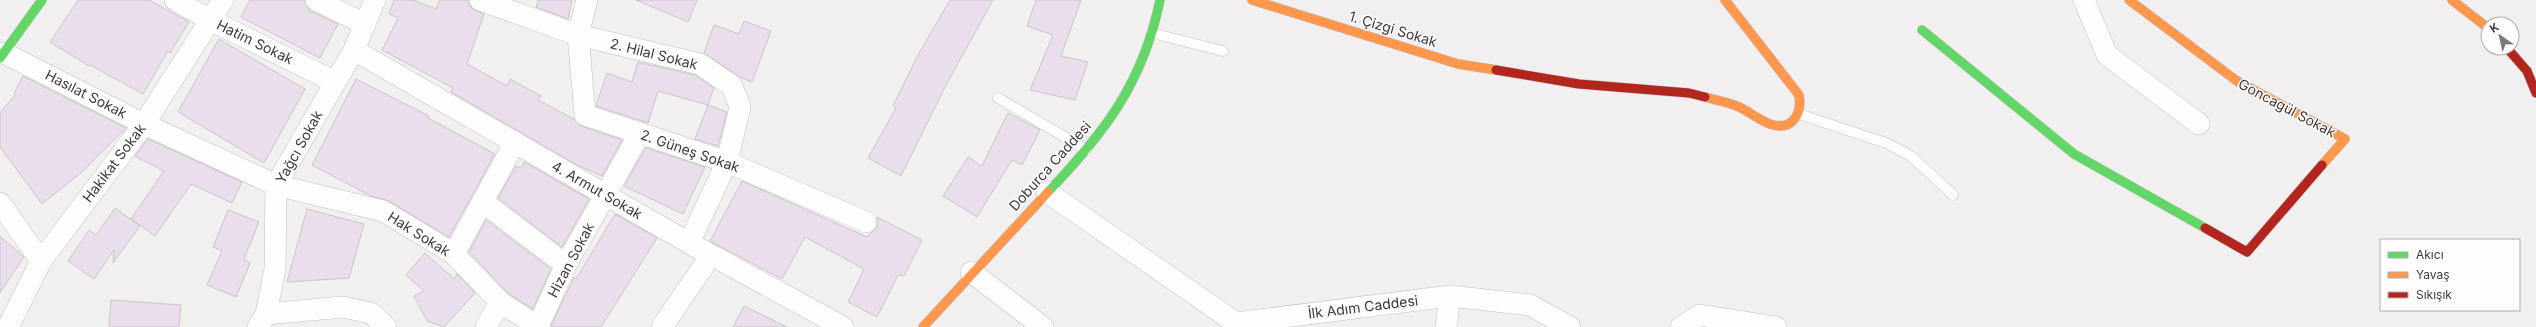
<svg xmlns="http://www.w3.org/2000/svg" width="2536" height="327" font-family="Inter,sans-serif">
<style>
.building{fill:#eadeec;stroke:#c8c6c7}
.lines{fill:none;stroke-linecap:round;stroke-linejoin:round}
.lane-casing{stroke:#c3c1c1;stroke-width:11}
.street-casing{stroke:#c3c1c1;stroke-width:22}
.fast-casing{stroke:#c3c1c1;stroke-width:10}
.slow-casing{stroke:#c3c1c1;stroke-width:10}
.jam-casing{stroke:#c3c1c1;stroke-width:10}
.lane{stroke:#fdfdfd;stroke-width:10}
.street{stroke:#fdfdfd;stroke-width:21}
.fast{stroke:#63d668;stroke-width:9}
.slow{stroke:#ff974d;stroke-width:9}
.jam{stroke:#b3261e;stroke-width:9}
.labels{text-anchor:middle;stroke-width:3;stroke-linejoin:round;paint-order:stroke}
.street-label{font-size:14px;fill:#3c3a3a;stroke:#fefcfd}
</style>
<rect width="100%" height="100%" fill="#f2eff0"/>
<g class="building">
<polygon points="78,0 149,0 189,22 170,53 168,51 143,94 90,65 89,66 50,42"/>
<polygon points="250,0 304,0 310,11 338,24 320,58 241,17"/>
<polygon points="394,0 413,0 436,9 440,0 468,0 471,8 484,14 467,64 507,86 510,79 541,96 538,100 574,119 581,126 622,140 602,176 577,165 451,92 453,88 382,50 398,18 389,14"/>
<polygon points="538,0 572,0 568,19 536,7"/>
<polygon points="636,0 697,0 688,22"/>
<polygon points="950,0 993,0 945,87 901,176 868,158 896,108 893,106 918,55"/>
<polygon points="1036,0 1081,0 1061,56 1088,62 1075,100 1030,90 1053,35 1027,26"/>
<polygon points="744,21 771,31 752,82 740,77 704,53 714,25 739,34"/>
<polygon points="219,39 305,89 264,163 178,112"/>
<polygon points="638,62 695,75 714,88 708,105 727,112 718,146 695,139 708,105 658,91 648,123 596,106 607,73 632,82"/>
<polygon points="23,76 126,128 82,172 42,204 0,147 0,113 15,95 14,93"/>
<polygon points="356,79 429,116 428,118 495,154 449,237 389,201 371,196 312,165"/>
<polygon points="1008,113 1040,130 1022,165 1012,160 977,217 943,196 968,157 982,166"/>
<polygon points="148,139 242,182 232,203 191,184 155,236 131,219 164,171 135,156"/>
<polygon points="646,148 705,167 683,214 624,186"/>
<polygon points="524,162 589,199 562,247 498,198 516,166 521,168"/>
<polygon points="742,181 867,237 877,227 877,217 922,240 904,276 898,275 877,317 848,302 864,269 805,237 782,279 710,241"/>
<polygon points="115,208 140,226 113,263 114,250 94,279 68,261 89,230 96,235"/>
<polygon points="307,209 364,224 349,278 287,282"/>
<polygon points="228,210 259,222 244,259 250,263 236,297 207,285 222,251 213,247"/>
<polygon points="615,214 657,238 601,327 553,327 551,326 574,277 576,279"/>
<polygon points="486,220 551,269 533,309 508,293 469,252"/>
<polygon points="0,236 24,257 0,293"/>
<polygon points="425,253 454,279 457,274 475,293 444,327 427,321 414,296 424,291 406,275"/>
<polygon points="111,300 181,305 179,327 109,327"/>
<polygon points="744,306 787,327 733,327"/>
</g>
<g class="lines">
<defs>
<g id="lane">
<polyline points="1152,33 1223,51"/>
<polyline points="998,98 1087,150"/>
<polyline points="1799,114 1886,143 1911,156 1953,195"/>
</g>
<g id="street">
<polyline points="175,0 210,20 335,82"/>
<polyline points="316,0 365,24"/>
<polyline points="480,0 578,35 700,64 732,86 740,107 727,162 689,243"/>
<polyline points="587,0 578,35 585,115 727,162 866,222"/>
<polyline points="2084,0 2107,55 2199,124"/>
<polyline points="354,50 689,243 843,327"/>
<polyline points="4,53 144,124 276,185 383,211 454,254 500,302 539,327"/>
<polyline points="1047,192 1236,323 1450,296 1530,305 1570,327"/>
<polyline points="483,202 566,265"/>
<polyline points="0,203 41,261"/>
<polyline points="454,254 515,142"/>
<polyline points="971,272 1043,327"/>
<polyline points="266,314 343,307 371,313 386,327"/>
<polyline points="538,326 566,265 640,133"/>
<polyline points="8,327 41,261 144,124 223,0"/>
<polyline points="258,327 266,314 275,269 276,185 354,50 375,0"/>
<polyline points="486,327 500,302"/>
<polyline points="662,327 711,255"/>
<polyline points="1446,327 1450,296"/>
<polyline points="1681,327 1700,315 1776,327"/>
</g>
<g id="fast">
<polyline points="1922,30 2074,154 2205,228"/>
<polyline points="0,58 42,0"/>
<path d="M1048 192C1105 132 1143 83 1160 0"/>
</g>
<g id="slow">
<polyline points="1252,0 1458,64 1496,70"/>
<polyline points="2129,0 2237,81 2345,139 2322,165"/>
<polyline points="2452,0 2488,28"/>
<path d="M1705 97C1715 100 1727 102 1737 106 1749 111 1761 122 1773 125 1794 130 1802 112 1799 95L1725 0"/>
<polyline points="923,327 1048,192"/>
</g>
<g id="jam">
<polyline points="2507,48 2527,71 2536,93"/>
<polyline points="1496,70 1579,84 1689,93 1705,97"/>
<polyline points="2205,228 2247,252 2322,165"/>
</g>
</defs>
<use href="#lane" class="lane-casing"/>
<use href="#street" class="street-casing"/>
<use href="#fast" class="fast-casing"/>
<use href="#slow" class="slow-casing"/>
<use href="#jam" class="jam-casing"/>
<use href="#lane" class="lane"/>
<use href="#street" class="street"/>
<use href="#fast" class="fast"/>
<use href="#slow" class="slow"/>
<use href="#jam" class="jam"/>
</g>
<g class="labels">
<g class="street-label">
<text transform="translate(1393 29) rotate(17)" y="5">1. Çizgi Sokak</text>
<text transform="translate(255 42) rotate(26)" y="5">Hatim Sokak</text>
<text transform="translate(654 54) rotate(14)" y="5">2. Hilal Sokak</text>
<text transform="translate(86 94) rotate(27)" y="5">Hasılat Sokak</text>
<text transform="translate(2287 108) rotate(28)" y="5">Goncagül Sokak</text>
<text transform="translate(299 147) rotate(-61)" y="5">Yağcı Sokak</text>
<text transform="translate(690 151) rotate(19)" y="5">2. Güneş Sokak</text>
<text transform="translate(114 163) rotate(-53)" y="5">Hakikat Sokak</text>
<text transform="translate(1050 166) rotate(-48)" y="5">Doburca Caddesi</text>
<text transform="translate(597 190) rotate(30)" y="5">4. Armut Sokak</text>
<text transform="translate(419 234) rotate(32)" y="5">Hak Sokak</text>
<text transform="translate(571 260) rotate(-62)" y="5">Hizan Sokak</text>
<text transform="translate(1363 307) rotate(-7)" y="5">İlk Adım Caddesi</text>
</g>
</g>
<rect x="2380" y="239" width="140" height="72" fill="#fefcfd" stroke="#b0aeaf"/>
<rect x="2388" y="252" width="20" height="6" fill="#63d668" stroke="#b0aeaf"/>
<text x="2416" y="259" font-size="12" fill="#3c3a3a">Akıcı</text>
<rect x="2388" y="272" width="20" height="6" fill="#ff974d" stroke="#b0aeaf"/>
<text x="2416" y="279" font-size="12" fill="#3c3a3a">Yavaş</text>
<rect x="2388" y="292" width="20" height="6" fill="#b3261e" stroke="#b0aeaf"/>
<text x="2416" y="299" font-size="12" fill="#3c3a3a">Sıkışık</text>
<g transform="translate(2500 36) rotate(326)"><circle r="19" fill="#fefcfd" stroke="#b0aeaf"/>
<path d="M0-3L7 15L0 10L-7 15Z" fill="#7c797a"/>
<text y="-6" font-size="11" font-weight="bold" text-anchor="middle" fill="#3c3a3a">K</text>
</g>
</svg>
